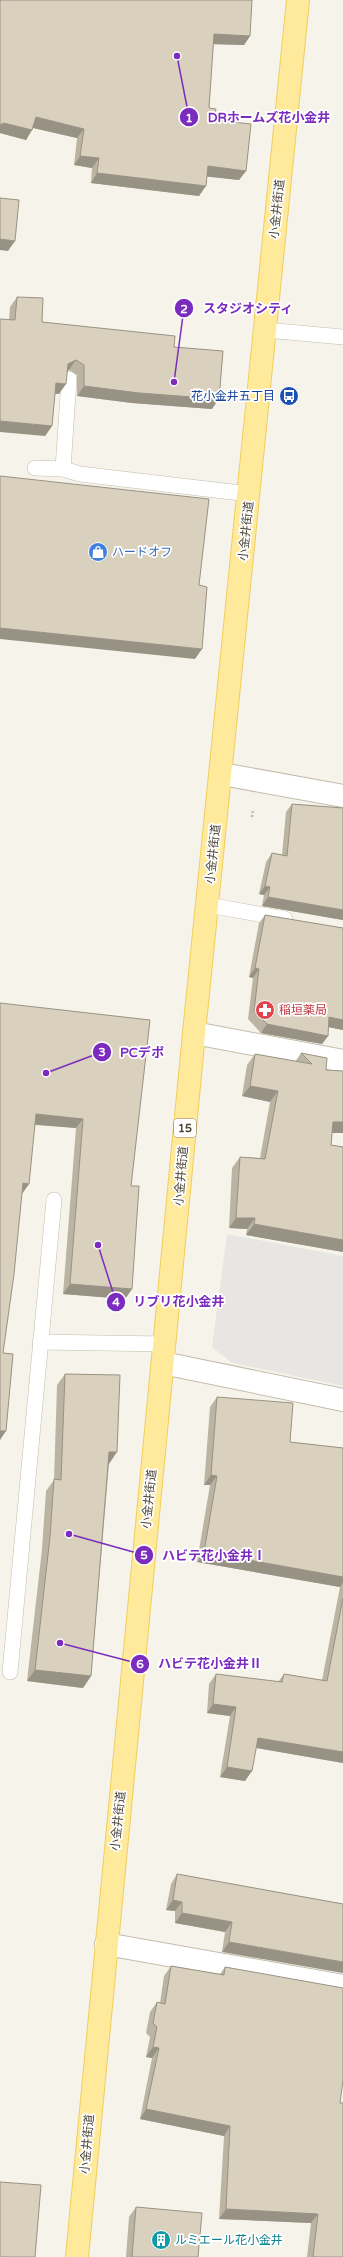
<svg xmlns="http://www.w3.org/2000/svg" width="343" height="2257" font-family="'Varela Round','Noto Sans JP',sans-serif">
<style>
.parking{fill:#e8e6e2}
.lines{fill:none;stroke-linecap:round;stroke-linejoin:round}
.service-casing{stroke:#c3bdac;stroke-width:16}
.minor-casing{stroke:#c3bdac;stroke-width:24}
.primary-casing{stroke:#f0ce5f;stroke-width:24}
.path{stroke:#c7ba9b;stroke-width:2.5;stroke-dasharray:2 2;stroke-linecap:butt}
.service{stroke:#fff;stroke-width:15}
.minor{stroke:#fff;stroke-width:22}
.primary{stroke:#ffe99b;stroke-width:22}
.wall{fill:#bbb4a3}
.shaded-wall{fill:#989285}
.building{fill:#d9d1be;stroke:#989285}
.labels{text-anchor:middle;stroke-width:3.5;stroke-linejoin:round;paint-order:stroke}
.shield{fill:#fff;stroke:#827d73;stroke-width:1}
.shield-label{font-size:11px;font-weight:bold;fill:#4c4537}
.street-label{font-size:12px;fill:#4c4537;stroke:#fff}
.transit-label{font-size:12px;fill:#164399;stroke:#fff;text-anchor:end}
.shop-label{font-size:12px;fill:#366cbe;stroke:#fff;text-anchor:start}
.health-label{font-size:12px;fill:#be3a42;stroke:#fff;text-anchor:start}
.culture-label{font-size:12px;fill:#0d838f;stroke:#fff;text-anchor:start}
.leader{fill:none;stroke:#7b2cbf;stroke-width:1.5}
.callout-dot{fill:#7b2cbf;stroke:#fff;stroke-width:1.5}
.mark-label{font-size:12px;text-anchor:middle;font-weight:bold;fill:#fff}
.callout-label{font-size:13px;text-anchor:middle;font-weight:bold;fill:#7b2cbf;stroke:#fff;stroke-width:3.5;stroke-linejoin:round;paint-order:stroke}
</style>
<rect width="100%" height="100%" fill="#f6f4ea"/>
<polygon class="parking" points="227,1234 343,1256 343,1386 232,1363 212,1347"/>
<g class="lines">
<defs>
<g id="service">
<polyline points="266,330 343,337"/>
<polyline points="69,379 63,469 80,474 249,494"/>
<polyline points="35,468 65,469"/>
<polyline points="208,905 285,919"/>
<polyline points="40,1342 165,1344"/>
<polyline points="10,1672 54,1200"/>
</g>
<g id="minor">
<polyline points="222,774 343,796"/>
<polyline points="194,1033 343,1061"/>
<polyline points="163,1363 343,1400"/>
<polyline points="106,1944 343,1986"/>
</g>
<polyline id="primary" points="77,2257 194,1033 298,0"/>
</defs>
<use href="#service" class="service-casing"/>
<use href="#minor" class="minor-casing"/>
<use href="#primary" class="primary-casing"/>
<polyline class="path" points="252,817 253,810"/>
<use href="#service" class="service"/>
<use href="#minor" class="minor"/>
<use href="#primary" class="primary"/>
</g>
<g class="wall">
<polygon points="0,0 250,36 244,45 213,44 209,108 214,120 246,171 239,180 207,176 199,196 91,183 92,168 74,165 77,138 33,128 32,130 26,140 0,133"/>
<polygon points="17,297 42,322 174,347 212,409 132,403 77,396 77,375 69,370 68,371 59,394 55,394 52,426 45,436 9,320 10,307"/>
<polygon points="292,804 343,808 343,920 262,906 264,895 259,894 266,862 272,853 282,855 286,812"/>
<polygon points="265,915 343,928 343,1030 328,1027 328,1036 322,1044 261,1033 248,1019 253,978 249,977 259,923"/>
<polygon points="0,1003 131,1186 132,1289 125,1299 63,1294 76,1128 35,1125 22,1193 3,1353"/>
<polygon points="301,1053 326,1070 343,1133 332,1133 331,1145 343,1147 343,1252 246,1235 247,1229 229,1228 232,1168 240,1157 260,1158 270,1102 242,1096 247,1065 255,1054 295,1062"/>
<polygon points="65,1374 109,1464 91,1676 83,1688 27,1681 42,1549 46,1491 54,1480 57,1385"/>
<polygon points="217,1397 290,1442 343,1448 343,1763 256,1748 245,1781 220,1777 230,1716 207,1713 209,1684 216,1674 278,1682 284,1674 322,1680 340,1587 197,1562 210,1485 204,1485 210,1407"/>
<polygon points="177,1874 343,1904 222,1952 225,1932 175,1923 175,1911 166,1910 171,1884"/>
<polygon points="171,1966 220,1974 225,1967 340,2103 343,2257 307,2257 311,2223 219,2219 224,2136 140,2119 152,2058 146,2057 150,2037 146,2033 150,2012 157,2002 160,2003 164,1976"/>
<polygon points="136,2207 198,2257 126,2257 129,2217"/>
</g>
<g class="shaded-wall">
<polygon points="214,34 250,36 244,45 207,44"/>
<polygon points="36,117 84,129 77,138 29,127"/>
<polygon points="4,123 32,130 26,140 0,133 0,125"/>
<polygon points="80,156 99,158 92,168 74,165"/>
<polygon points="208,166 246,171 239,180 201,176"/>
<polygon points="97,173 206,186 199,196 91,183"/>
<polygon points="0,239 15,241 8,251 0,250"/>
<polygon points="76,360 69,370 61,374 68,364"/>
<polygon points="56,383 66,384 59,394 49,393"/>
<polygon points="84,386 219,399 212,409 132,403 77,396"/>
<polygon points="0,421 52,426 45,436 0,432"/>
<polygon points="0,628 202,649 195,659 0,639"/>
<polygon points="265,886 270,887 264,895 259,894"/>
<polygon points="268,897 343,910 343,920 262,906"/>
<polygon points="255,968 259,969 253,978 249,977"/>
<polygon points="329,1017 343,1020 343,1030 323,1026"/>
<polygon points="267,1024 328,1036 322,1044 261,1033"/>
<polygon points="250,1086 278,1091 270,1102 242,1096"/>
<polygon points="36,1114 83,1119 76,1128 29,1124"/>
<polygon points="333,1122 343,1122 343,1133 326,1133"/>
<polygon points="23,1183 29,1184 22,1194"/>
<polygon points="236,1218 255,1218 247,1229 229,1228"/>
<polygon points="254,1224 343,1240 343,1252 246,1235"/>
<polygon points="70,1284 132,1289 125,1299 63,1294"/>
<polygon points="0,1431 6,1431 0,1440"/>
<polygon points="109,1452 117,1452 109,1464 101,1463"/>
<polygon points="211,1475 217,1476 210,1485 204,1485"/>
<polygon points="204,1552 343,1577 343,1583 340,1587 197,1562"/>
<polygon points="35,1670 91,1676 83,1688 27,1681"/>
<polygon points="213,1704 236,1707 230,1716 207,1713"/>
<polygon points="258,1738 343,1752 343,1763 251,1747"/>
<polygon points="227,1767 252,1771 245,1781 220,1777"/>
<polygon points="173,1900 182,1902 175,1911 166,1910"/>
<polygon points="182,1913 232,1922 225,1932 175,1923"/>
<polygon points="229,1942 343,1962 343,1973 222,1952"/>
<polygon points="153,2047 159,2048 152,2058 146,2057"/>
<polygon points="146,2109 230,2126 224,2136 140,2119"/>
<polygon points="226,2209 318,2214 311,2223 219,2219"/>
</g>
<g class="building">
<polygon points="0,0 252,0 250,36 214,34 209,108 216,109 214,120 251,124 246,171 208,166 206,186 97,173 99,158 80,156 84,129 36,117 32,130 4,123 0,125"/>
<polygon points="0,198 19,200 15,241 0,239"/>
<polygon points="17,297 43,298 42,322 175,336 174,347 223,351 219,399 139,393 84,386 84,365 76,360 68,364 66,384 56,383 52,426 0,421 0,319 15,320"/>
<polygon points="0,476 209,499 199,585 207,587 202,649 0,628"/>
<polygon points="292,804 343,808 343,910 268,897 270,887 265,886 272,853 287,856"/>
<polygon points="265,915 343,928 343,1020 329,1017 328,1036 267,1024 254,1011 259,969 255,968"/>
<polygon points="0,1003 150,1020 131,1186 139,1186 132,1289 70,1284 83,1119 36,1114 29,1184 23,1183 14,1274 3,1353 13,1354 6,1431 0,1431"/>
<polygon points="301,1053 327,1058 326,1070 343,1071 343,1122 333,1122 331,1145 343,1147 343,1240 254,1224 255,1218 236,1218 240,1157 265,1159 278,1091 250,1086 255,1054 312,1064"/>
<polygon points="65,1374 120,1375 117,1452 109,1452 91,1676 35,1670 50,1537 54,1479 61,1480"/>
<polygon points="217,1397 293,1403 290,1442 343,1448 343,1577 204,1552 217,1476 211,1475"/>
<polygon points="343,1598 343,1752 258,1738 252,1771 227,1767 236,1707 213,1704 216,1674 282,1682 284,1674 327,1681"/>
<polygon points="177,1874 343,1904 343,1962 229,1942 232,1922 182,1913 182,1902 173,1900"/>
<polygon points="171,1966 224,1975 225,1967 343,1988 343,2080 340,2103 343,2103 343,2257 313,2257 318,2214 226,2209 230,2126 146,2109 159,2048 153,2047 157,2027 153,2023 157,2002 165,2004"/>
<polygon points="0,2182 41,2185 35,2257 0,2257"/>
<polygon points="136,2207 202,2213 198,2257 132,2257"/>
</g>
<defs>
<symbol id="bus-disc" viewBox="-11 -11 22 22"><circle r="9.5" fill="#1a4fb4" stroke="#fff"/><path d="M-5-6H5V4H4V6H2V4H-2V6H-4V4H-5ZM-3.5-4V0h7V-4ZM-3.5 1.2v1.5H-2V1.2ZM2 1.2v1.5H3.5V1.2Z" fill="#fff"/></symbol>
<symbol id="shop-disc" viewBox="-11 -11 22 22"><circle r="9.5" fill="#3f7fe0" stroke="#fff"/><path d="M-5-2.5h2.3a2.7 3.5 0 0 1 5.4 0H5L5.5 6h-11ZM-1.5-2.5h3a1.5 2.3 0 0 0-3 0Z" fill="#fff"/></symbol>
<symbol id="pharmacy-disc" viewBox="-11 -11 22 22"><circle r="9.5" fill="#e0444e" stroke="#fff"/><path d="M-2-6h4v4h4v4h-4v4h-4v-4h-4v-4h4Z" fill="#fff"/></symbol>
<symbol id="building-disc" viewBox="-11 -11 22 22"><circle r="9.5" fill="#0f9aa8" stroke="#fff"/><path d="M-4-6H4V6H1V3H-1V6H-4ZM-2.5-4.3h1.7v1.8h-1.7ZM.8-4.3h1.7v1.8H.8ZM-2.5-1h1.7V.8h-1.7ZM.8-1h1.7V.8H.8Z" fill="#fff"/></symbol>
</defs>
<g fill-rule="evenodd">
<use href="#bus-disc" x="278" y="385" width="22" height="22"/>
<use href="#shop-disc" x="87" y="541" width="22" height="22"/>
<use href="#pharmacy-disc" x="254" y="999" width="22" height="22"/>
<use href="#building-disc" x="150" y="2229" width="22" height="22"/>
</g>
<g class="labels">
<rect class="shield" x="174" y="1119" width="22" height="18" rx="3"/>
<g class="shield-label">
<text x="185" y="1132">15</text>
</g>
<g class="street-label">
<text transform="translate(277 209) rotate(-84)" y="4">小金井街道</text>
<text transform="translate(246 531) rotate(-84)" y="4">小金井街道</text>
<text transform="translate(213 854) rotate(-84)" y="4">小金井街道</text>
<text transform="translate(181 1176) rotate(-85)" y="4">小金井街道</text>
<text transform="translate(149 1499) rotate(-84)" y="4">小金井街道</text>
<text transform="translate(118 1821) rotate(-84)" y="4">小金井街道</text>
<text transform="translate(87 2144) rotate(-85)" y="4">小金井街道</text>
</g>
<g class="transit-label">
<text x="275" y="400">花小金井五丁目</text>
</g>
<g class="shop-label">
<text x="112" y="556">ハードオフ</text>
</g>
<g class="health-label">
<text x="279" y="1014">稲垣薬局</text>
</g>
<g class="culture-label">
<text x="175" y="2244">ルミエール花小金井</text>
</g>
</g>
<path class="leader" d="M177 56L189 117M174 382L184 308M46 1073L102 1052M98 1245L116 1302M69 1534L144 1555M60 1643L140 1664"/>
<g class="callout-dot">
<circle cx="177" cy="56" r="4"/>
<circle cx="174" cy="382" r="4"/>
<circle cx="46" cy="1073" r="4"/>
<circle cx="98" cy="1245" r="4"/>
<circle cx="69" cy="1534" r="4"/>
<circle cx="60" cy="1643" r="4"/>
<circle cx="189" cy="117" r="10"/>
<circle cx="184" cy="308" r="10"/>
<circle cx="102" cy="1052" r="10"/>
<circle cx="116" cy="1302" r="10"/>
<circle cx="144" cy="1555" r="10"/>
<circle cx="140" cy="1664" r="10"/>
</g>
<g class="mark-label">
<text x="189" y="122">1</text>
<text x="184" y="313">2</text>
<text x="102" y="1056">3</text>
<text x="116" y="1306">4</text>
<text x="144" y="1559">5</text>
<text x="140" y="1668">6</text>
</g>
<g class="callout-label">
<text x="269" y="122">DRホームズ花小金井</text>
<text x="248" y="313">スタジオシティ</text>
<text x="142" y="1057">PCデポ</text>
<text x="179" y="1306">リブリ花小金井</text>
<text x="214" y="1560">ハビテ花小金井Ⅰ</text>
<text x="210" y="1668">ハビテ花小金井Ⅱ</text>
</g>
</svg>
